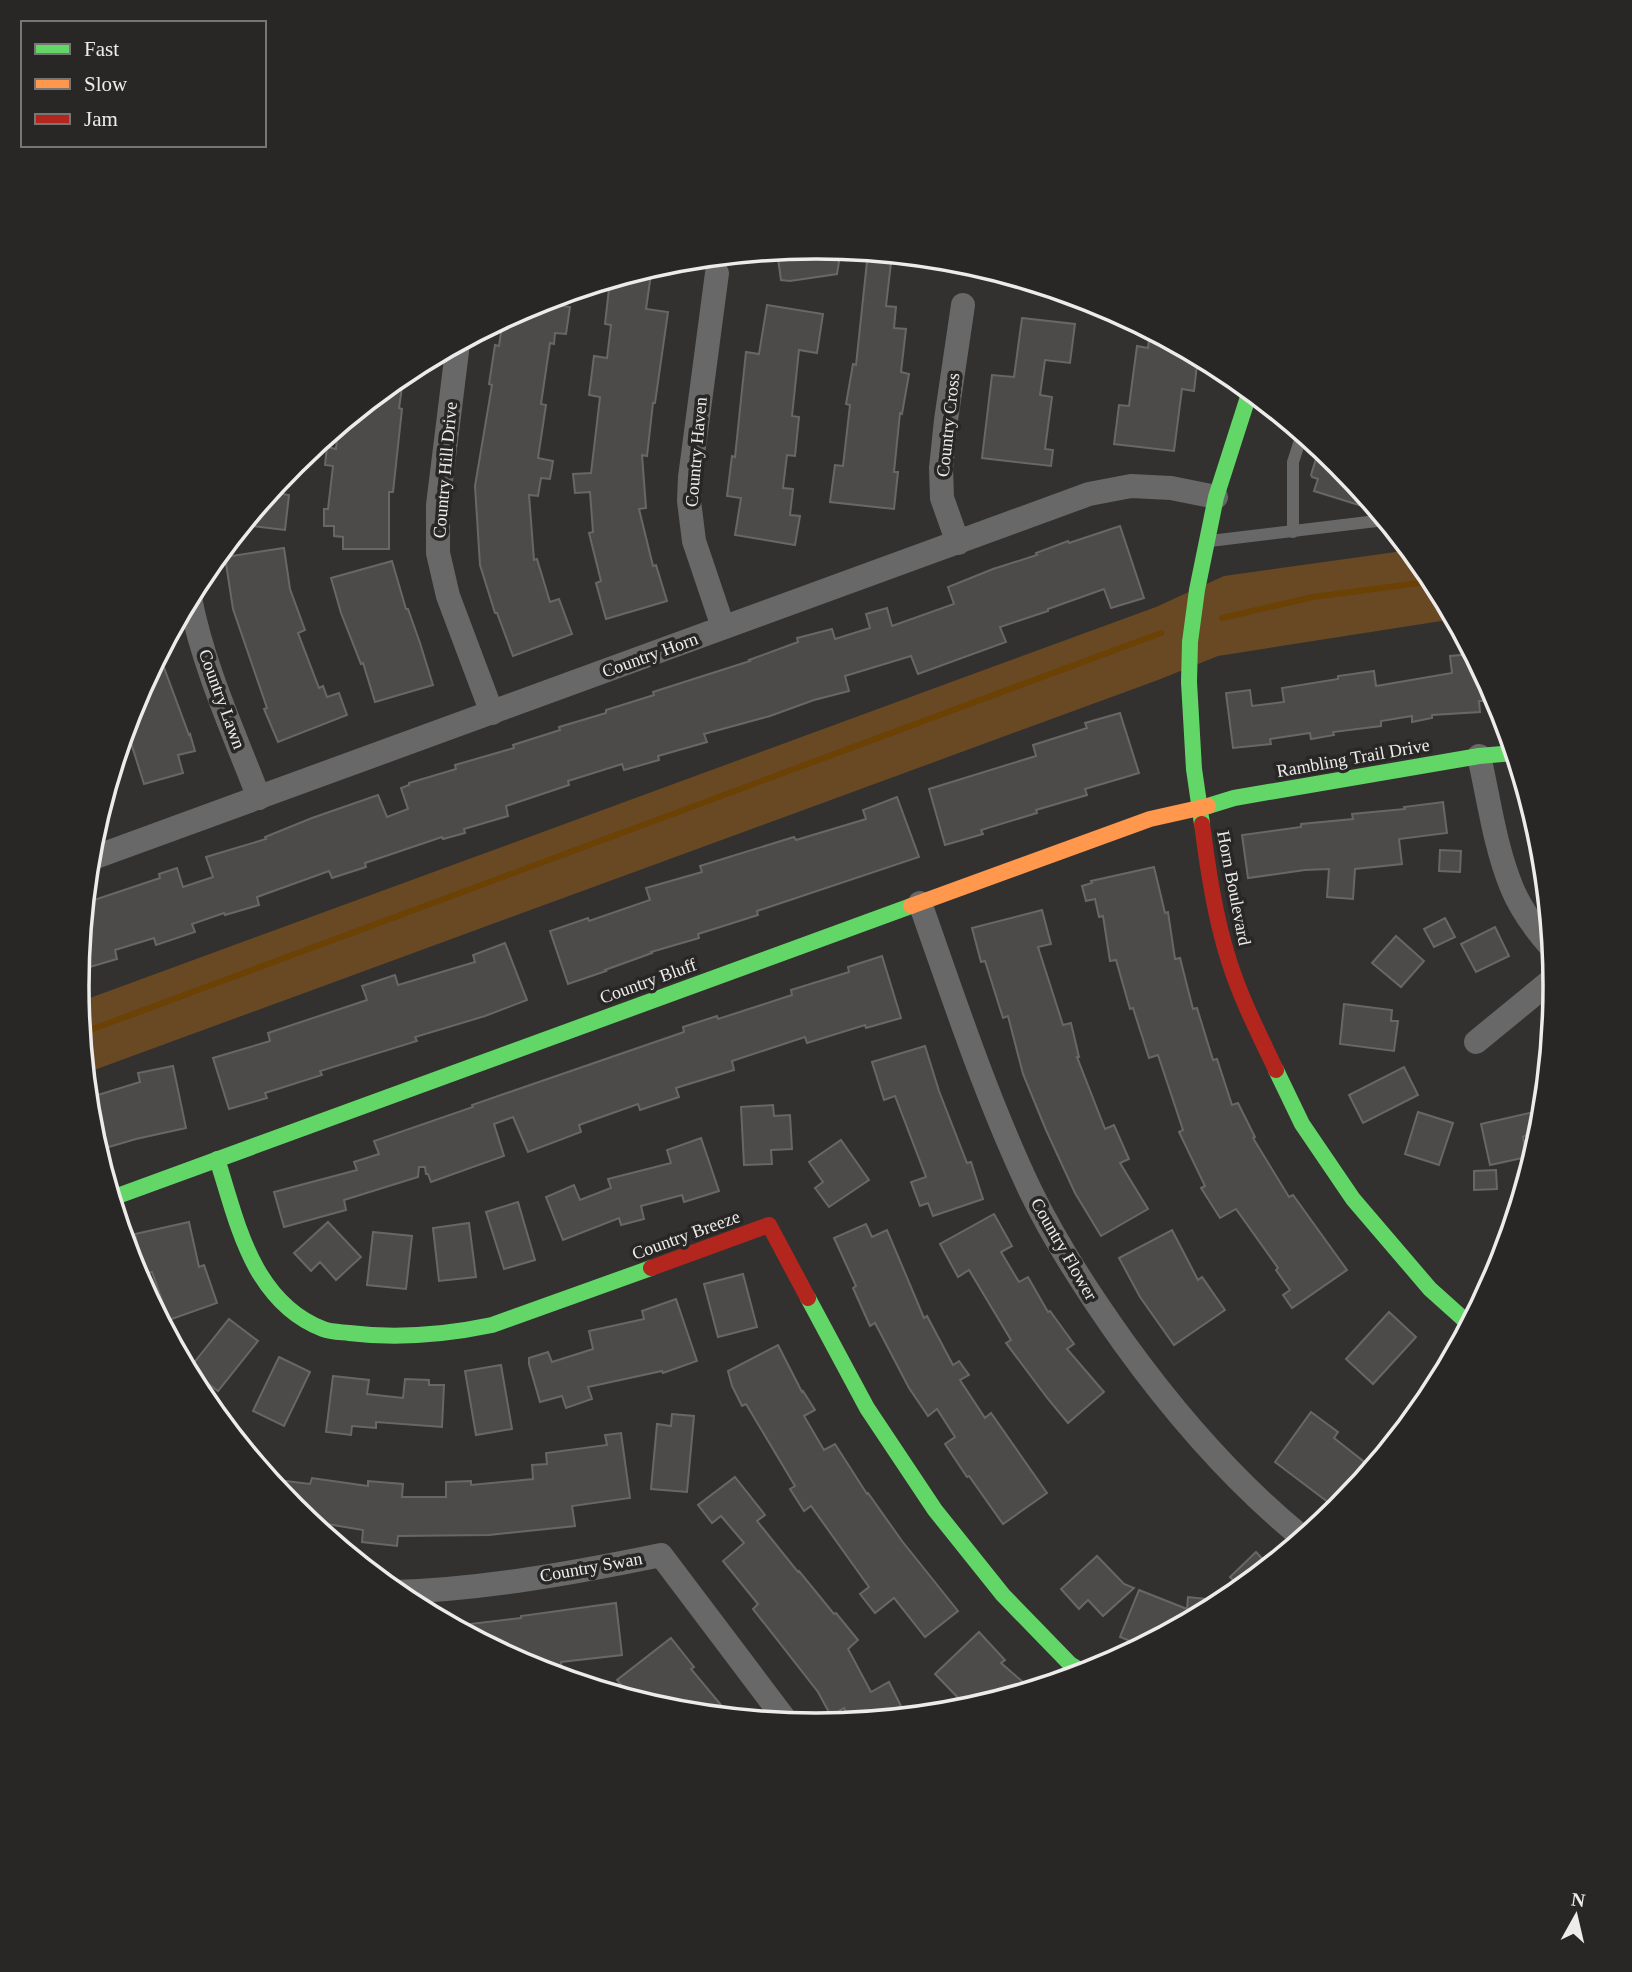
<svg xmlns="http://www.w3.org/2000/svg" width="1632" height="1972" font-family="Georgia,serif">
<style>
.green{fill:#684924}
.lines{fill:none;stroke-linecap:round;stroke-linejoin:round}
.stream{stroke:#6b4104;stroke-width:6}
.building{fill:#4c4b4a;stroke:#686766;stroke-width:2}
.lane{stroke:#696868;stroke-width:12}
.street{stroke:#696868;stroke-width:24}
.fast{stroke:#63d668;stroke-width:16}
.slow{stroke:#ff974d;stroke-width:16}
.jam{stroke:#b3261e;stroke-width:16}
.labels{text-anchor:middle;stroke-width:7;stroke-linejoin:round;paint-order:stroke}
.street-label{font-size:18px;fill:#edeceb;stroke:#292726}
.rim{fill:none;stroke:#edeceb;stroke-width:3.5}
</style>
<rect width="100%" height="100%" fill="#323130"/>
<polygon class="green" points="1410,550 1431,576 1454,619 1218,656 1158,680 86,1073 79,1002 1156,607 1224,576"/>
<g class="lines">
<g class="stream">
<polyline points="1222,618 1313,597 1434,581"/>
<polyline points="82,1033 1161,633"/>
</g>
</g>
<g class="building">
<polygon points="816,247 841,249 837,274 790,281 781,280 777,251"/>
<polygon points="868,252 892,254 886,306 896,307 894,328 906,329 901,372 909,374 902,414 900,413 894,472 898,472 894,509 830,502 835,465 843,466 850,405 846,404 853,364 856,365"/>
<polygon points="636,272 651,274 646,309 668,312 655,403 653,403 647,456 642,455 646,508 639,509 653,566 656,565 667,601 606,619 596,583 601,581 589,533 593,532 590,492 575,493 573,474 591,473 600,397 589,395 594,356 607,358 611,325 605,324 610,280"/>
<polygon points="565,294 563,306 570,307 566,334 555,333 554,344 550,343 541,404 546,405 538,458 553,461 550,479 541,478 538,496 529,495 534,560 537,559 550,602 559,599 572,634 513,656 497,613 495,613 480,565 475,486 492,385 489,384 495,345 499,346 503,319 534,303"/>
<polygon points="767,305 823,314 817,353 799,350 792,416 799,417 795,456 787,455 783,488 793,489 790,515 800,516 795,545 735,535 741,498 727,496 732,456 735,457 746,352 759,354"/>
<polygon points="1022,318 1075,324 1070,363 1045,360 1040,395 1052,397 1045,449 1053,450 1051,466 982,458 992,375 1014,377"/>
<polygon points="1150,331 1198,356 1194,391 1182,389 1174,451 1114,444 1119,405 1129,406 1137,346 1148,348"/>
<polygon points="404,373 399,408 402,409 393,492 389,492 389,549 343,549 343,537 334,536 334,526 324,526 324,509 328,509 333,466 325,465 327,447 336,449 338,426"/>
<polygon points="1325,453 1339,464 1378,511 1314,491 1318,479 1312,477 1311,475 1316,459 1323,461"/>
<polygon points="285,474 282,494 289,495 285,530 243,525"/>
<polygon points="1120,526 1144,598 1111,608 1104,589 1048,609 1048,611 1000,627 1006,642 918,674 911,656 845,676 849,691 814,700 770,716 704,734 707,742 658,756 659,760 624,770 622,764 568,781 569,785 506,806 508,816 464,829 465,833 443,839 442,837 365,863 366,867 332,878 329,871 257,897 259,905 225,915 224,913 192,924 195,932 156,945 154,938 115,950 117,959 83,969 80,959 85,903 160,878 159,874 177,868 183,887 213,877 206,857 266,839 265,837 312,818 378,795 387,817 408,809 401,788 409,785 409,783 456,769 455,765 514,748 513,745 560,730 559,727 606,713 606,710 654,695 653,692 750,661 749,660 798,642 797,638 832,629 835,639 870,628 866,614 887,608 892,626 954,604 948,587 993,569 1037,555 1036,553 1068,541 1069,543"/>
<polygon points="284,548 290,589 305,630 298,633 319,688 323,686 327,697 339,693 347,715 278,742 264,709 267,708 233,609 225,557"/>
<polygon points="392,561 406,609 408,609 420,643 433,685 375,702 363,663 361,664 341,613 331,578"/>
<polygon points="159,654 189,735 190,734 195,751 178,755 183,773 144,784 126,727 133,703"/>
<polygon points="1473,654 1498,701 1479,701 1480,712 1432,715 1432,718 1412,722 1412,716 1381,721 1381,726 1333,732 1334,735 1311,739 1310,733 1270,739 1271,744 1233,748 1226,693 1250,690 1252,706 1284,702 1282,688 1338,679 1338,676 1374,671 1376,686 1452,673 1450,656"/>
<polygon points="1120,713 1139,773 1085,789 1087,795 1036,810 1037,813 981,830 983,834 945,845 929,789 1036,756 1033,745 1087,728 1085,723"/>
<polygon points="897,797 919,857 757,911 758,915 698,934 699,938 651,952 652,953 605,970 606,971 568,984 550,931 588,918 589,921 650,900 646,888 702,872 700,866 794,837 796,840 866,819 863,810"/>
<polygon points="1443,802 1447,833 1399,839 1402,864 1355,869 1353,899 1327,897 1329,869 1305,870 1248,878 1242,835 1301,827 1301,824 1353,819 1352,814 1405,809 1404,807"/>
<polygon points="1440,850 1461,851 1460,872 1439,871"/>
<polygon points="1154,867 1165,913 1168,912 1175,959 1180,958 1193,1009 1197,1008 1213,1060 1217,1059 1232,1105 1238,1103 1255,1137 1253,1138 1289,1197 1293,1195 1347,1270 1292,1308 1283,1295 1290,1290 1276,1270 1278,1268 1236,1209 1220,1218 1201,1188 1205,1186 1179,1132 1183,1130 1158,1055 1149,1058 1133,1008 1130,1009 1116,960 1110,961 1103,916 1099,917 1095,899 1086,901 1082,886 1092,883 1091,881"/>
<polygon points="1042,910 1051,944 1038,947 1063,1025 1071,1023 1079,1057 1077,1057 1105,1129 1114,1125 1129,1159 1120,1163 1148,1209 1101,1236 1075,1193 1046,1130 1023,1074 1008,1016 1003,1018 985,961 981,962 972,928"/>
<polygon points="1445,918 1455,937 1434,947 1424,929"/>
<polygon points="1495,927 1509,956 1476,972 1461,944"/>
<polygon points="1396,936 1424,961 1401,987 1372,963"/>
<polygon points="505,943 527,1000 485,1016 415,1037 417,1041 320,1071 322,1075 265,1093 267,1098 229,1109 213,1058 270,1041 268,1033 367,1000 362,986 395,975 398,985 475,962 473,955"/>
<polygon points="882,956 901,1018 866,1028 865,1025 807,1043 805,1037 732,1061 734,1070 676,1088 679,1097 640,1110 638,1104 579,1125 581,1132 528,1152 513,1117 494,1124 504,1156 431,1182 428,1174 426,1174 425,1167 419,1167 418,1177 344,1200 346,1210 284,1227 274,1192 357,1170 354,1162 379,1154 374,1141 473,1107 472,1105 684,1032 683,1027 717,1016 718,1019 792,995 791,990 849,972 848,967"/>
<polygon points="1344,1004 1392,1010 1391,1021 1398,1021 1394,1051 1340,1044"/>
<polygon points="925,1046 939,1091 967,1163 971,1162 983,1199 933,1216 928,1203 920,1206 911,1182 926,1177 895,1096 884,1100 872,1062"/>
<polygon points="173,1066 186,1128 136,1139 102,1149 89,1107 88,1098 140,1082 138,1073"/>
<polygon points="1404,1067 1418,1095 1363,1123 1349,1095"/>
<polygon points="773,1105 774,1116 790,1115 792,1149 771,1150 772,1164 744,1165 741,1107"/>
<polygon points="1543,1110 1541,1126 1523,1137 1527,1157 1490,1165 1481,1124"/>
<polygon points="1418,1112 1453,1123 1439,1165 1405,1154"/>
<polygon points="701,1138 719,1191 684,1202 682,1195 641,1206 644,1219 621,1225 619,1218 563,1240 546,1197 574,1185 580,1200 611,1188 608,1179 671,1163 667,1150"/>
<polygon points="841,1140 869,1180 829,1207 815,1188 823,1182 809,1162"/>
<polygon points="1496,1170 1497,1189 1474,1190 1474,1171"/>
<polygon points="518,1202 535,1260 504,1269 486,1212"/>
<polygon points="994,1214 1012,1246 1001,1252 1019,1282 1028,1277 1048,1312 1050,1311 1074,1344 1067,1349 1104,1392 1068,1423 1048,1399 1006,1343 1011,1340 969,1270 958,1277 940,1244"/>
<polygon points="189,1222 199,1267 204,1265 217,1303 169,1320 152,1272 144,1274 135,1234"/>
<polygon points="328,1222 361,1257 336,1280 320,1262 311,1271 294,1253"/>
<polygon points="469,1223 476,1277 439,1281 433,1228"/>
<polygon points="866,1224 872,1237 887,1230 924,1318 927,1316 953,1365 959,1361 969,1375 960,1380 985,1418 991,1413 1047,1493 1003,1524 969,1476 967,1477 945,1444 955,1437 937,1409 928,1416 909,1388 875,1323 870,1326 853,1288 856,1286 834,1238"/>
<polygon points="1172,1230 1198,1280 1202,1277 1225,1310 1174,1345 1140,1297 1119,1258"/>
<polygon points="373,1232 412,1236 406,1289 367,1285"/>
<polygon points="743,1274 757,1327 718,1337 704,1284"/>
<polygon points="676,1299 697,1361 663,1373 662,1371 588,1387 592,1399 566,1408 562,1396 540,1402 529,1364 529,1358 548,1352 552,1362 593,1349 589,1331 644,1319 642,1311"/>
<polygon points="1389,1312 1416,1337 1373,1384 1346,1359"/>
<polygon points="229,1319 258,1341 218,1391 189,1369"/>
<polygon points="778,1345 802,1392 803,1391 815,1410 804,1416 824,1450 835,1444 867,1494 868,1493 902,1541 958,1611 925,1637 894,1598 875,1613 860,1594 869,1587 811,1506 804,1511 790,1489 795,1486 746,1404 742,1406 732,1386 728,1371"/>
<polygon points="279,1357 310,1372 284,1426 253,1411"/>
<polygon points="501,1365 512,1429 476,1435 465,1371"/>
<polygon points="333,1376 369,1380 367,1394 403,1398 405,1379 429,1380 429,1385 444,1385 442,1427 376,1422 376,1428 352,1426 351,1435 326,1432"/>
<polygon points="1311,1412 1338,1432 1334,1438 1372,1468 1337,1509 1275,1462"/>
<polygon points="672,1414 694,1416 687,1492 651,1489 657,1424 671,1426"/>
<polygon points="621,1433 630,1498 572,1506 575,1526 489,1535 398,1536 397,1546 362,1542 363,1530 327,1524 326,1535 293,1508 270,1479 310,1484 312,1478 368,1486 368,1481 403,1484 402,1497 446,1497 446,1482 471,1481 471,1485 533,1479 532,1465 547,1464 546,1453 607,1445 605,1435"/>
<polygon points="735,1477 765,1515 757,1521 798,1572 799,1571 834,1614 836,1613 858,1640 848,1649 871,1692 889,1682 901,1706 876,1719 851,1722 844,1708 831,1716 818,1692 753,1609 758,1604 723,1561 744,1543 721,1516 712,1523 698,1505"/>
<polygon points="1256,1552 1269,1566 1241,1588 1230,1577"/>
<polygon points="1097,1556 1124,1584 1134,1588 1103,1616 1088,1600 1079,1609 1061,1589"/>
<polygon points="1139,1590 1187,1609 1188,1597 1225,1601 1142,1646 1120,1637"/>
<polygon points="616,1603 622,1655 561,1662 562,1673 550,1674 533,1669 453,1626 521,1618 521,1616"/>
<polygon points="979,1632 1005,1660 1001,1663 1031,1689 968,1708 935,1674"/>
<polygon points="671,1638 694,1667 691,1669 722,1706 711,1715 671,1711 633,1699 617,1680"/>
</g>
<g class="lines">
<g class="lane">
<polyline points="1293,532 1293,462 1302,434"/>
<polyline points="1210,541 1385,520"/>
</g>
<g class="street">
<polyline points="717,273 690,477 689,501 694,541 723,627"/>
<polyline points="458,343 438,505 438,553 448,596 492,713"/>
<polyline points="958,543 942,498 941,468 946,420 963,305"/>
<path d="M190 598C203 666 234 733 259 798"/>
<path d="M1479 756C1489 800 1495 847 1512 888 1521 910 1536 930 1551 947"/>
<polyline points="90,859 1089,494 1131,486 1171,488 1216,497"/>
<path d="M920 903C954 999 986 1097 1030 1190 1056 1244 1089 1294 1124 1343 1176 1415 1234 1482 1303 1538"/>
<polyline points="1476,1042 1554,978"/>
<path d="M395 1592C484 1589 574 1573 661 1555L787 1722"/>
</g>
<g class="fast">
<polyline points="1208,806 1234,798 1479,756 1514,753"/>
<polyline points="1202,824 1194,769 1189,682 1190,642 1197,590 1216,497 1250,391"/>
<polyline points="1276,1070 1302,1124 1353,1199 1430,1289 1469,1324"/>
<path d="M217 1159C229 1196 238 1235 257 1269 272 1295 294 1318 323 1329 331 1332 340 1332 349 1333 398 1339 444 1335 492 1325L651 1268"/>
<polyline points="112,1198 911,906"/>
<polyline points="808,1298 867,1408 935,1510 1003,1595 1070,1664 1085,1673"/>
</g>
<polyline class="slow" points="911,906 1150,819 1208,806"/>
<g class="jam">
<path d="M1202 824C1208 870 1215 917 1229 961 1241 999 1259 1034 1276 1070"/>
<polyline points="651,1268 769,1225 808,1298"/>
</g>
</g>
<g class="labels">
<g class="street-label">
<text transform="translate(948 425) rotate(-84)" y="6">Country Cross</text>
<text transform="translate(696 452) rotate(-85)" y="6">Country Haven</text>
<text transform="translate(445 470) rotate(-85)" y="6">Country Hill Drive</text>
<text transform="translate(650 655) rotate(-20)" y="6">Country Horn</text>
<text transform="translate(222 699) rotate(70)" y="6">Country Lawn</text>
<text transform="translate(1353 758) rotate(-10)" y="6">Rambling Trail Drive</text>
<text transform="translate(1234 888) rotate(79)" y="6">Horn Boulevard</text>
<text transform="translate(648 981) rotate(-20)" y="6">Country Bluff</text>
<text transform="translate(686 1235) rotate(-20)" y="6">Country Breeze</text>
<text transform="translate(1064 1249) rotate(60)" y="6">Country Flower</text>
<text transform="translate(591 1567) rotate(-10)" y="6">Country Swan</text>
</g>
</g>
<path d="M0 0H1632V1972H0ZM89 986a727 727 0 1 1 1454 0a727 727 0 1 1-1454 0Z" fill="#292726" fill-rule="evenodd"/>
<path class="rim" d="M89 986a727 727 0 1 1 1454 0a727 727 0 1 1-1454 0Z"/>
<rect x="21" y="21" width="245" height="126" fill="#292726" stroke="#777675" stroke-width="2"/>
<rect x="35" y="44" width="35" height="10" fill="#63d668" stroke="#777675" stroke-width="2"/>
<text x="84" y="56" font-size="21" fill="#edeceb">Fast</text>
<rect x="35" y="79" width="35" height="10" fill="#ff974d" stroke="#777675" stroke-width="2"/>
<text x="84" y="91" font-size="21" fill="#edeceb">Slow</text>
<rect x="35" y="114" width="35" height="10" fill="#b3261e" stroke="#777675" stroke-width="2"/>
<text x="84" y="126" font-size="21" fill="#edeceb">Jam</text>
<g transform="translate(1576 1916) rotate(8)" stroke="#292726" stroke-width="5" paint-order="stroke">
<path d="M0-5L12 26L0 18L-12 26Z" fill="#edeceb"/>
<text y="-10" font-size="19" font-weight="bold" text-anchor="middle" fill="#edeceb">N</text>
</g>
</svg>
